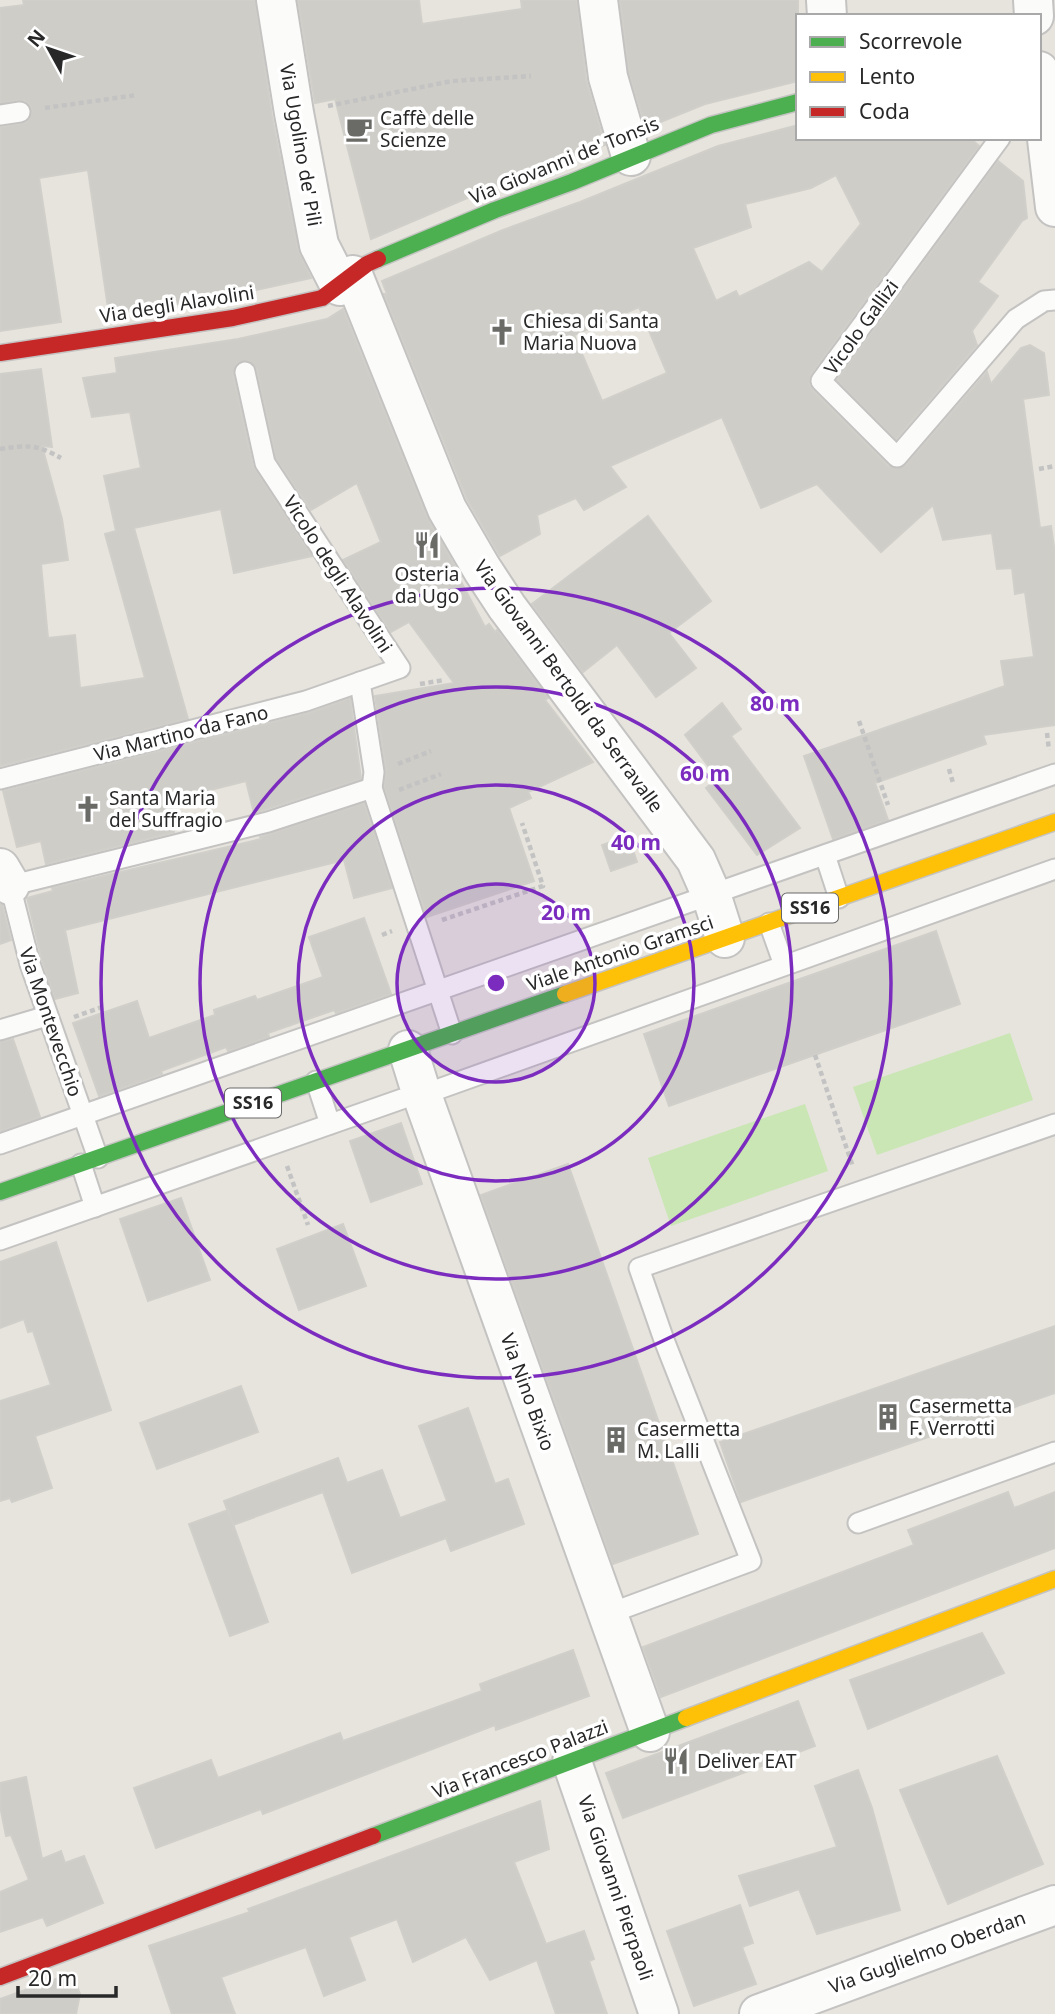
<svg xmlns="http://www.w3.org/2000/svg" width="1055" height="2014" font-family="'Noto Sans',sans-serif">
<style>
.pitch{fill:#cae6b4}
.building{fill:#cfcdc8;stroke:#d1cfc9;stroke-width:2;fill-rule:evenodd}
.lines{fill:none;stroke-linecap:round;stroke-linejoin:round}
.lane-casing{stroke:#c4c3c2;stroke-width:23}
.street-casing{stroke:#c4c3c2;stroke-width:42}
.fast-casing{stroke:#c4c3c2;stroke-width:19}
.slow-casing{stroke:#c4c3c2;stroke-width:19}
.jam-casing{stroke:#c4c3c2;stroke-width:19}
.path{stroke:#c4c3c3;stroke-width:4.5;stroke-dasharray:5 3.5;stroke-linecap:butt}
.lane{stroke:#fbfbfa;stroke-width:19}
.street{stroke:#fbfbfa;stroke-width:38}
.fast{stroke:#4caf50;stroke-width:16}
.slow{stroke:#ffc107;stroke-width:16}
.jam{stroke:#c62828;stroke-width:16}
.ring{fill:none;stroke:#7b2cbf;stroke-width:3.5}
.labels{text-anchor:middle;stroke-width:7;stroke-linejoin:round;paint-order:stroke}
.shield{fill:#fff;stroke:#686868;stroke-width:2}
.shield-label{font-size:18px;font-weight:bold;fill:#282828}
.poi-label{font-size:19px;fill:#282828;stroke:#fff;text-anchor:start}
.street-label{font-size:19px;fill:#282828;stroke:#fff}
.centre{fill:#7b2cbf;stroke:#fff;stroke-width:3.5}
.ring-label{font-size:21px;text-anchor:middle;font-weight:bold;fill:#7b2cbf;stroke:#fff;stroke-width:7;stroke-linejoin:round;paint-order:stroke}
</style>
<rect width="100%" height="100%" fill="#e6e4dd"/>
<g class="pitch">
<polygon points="1010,1033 1033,1100 877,1155 853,1087"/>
<polygon points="805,1104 828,1171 671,1226 648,1158"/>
</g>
<g class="building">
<polygon points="23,0 255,0 272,117 298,249 311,278 229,296 109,315 88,170 39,178 61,322 0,331 0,127 27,122 32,111 30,105 24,100 0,103 0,8 24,5"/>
<polygon points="298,0 419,0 422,24 522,9 521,0 577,0 586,80 605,145 486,190 371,239 335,99 315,103"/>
<polygon points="620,0 798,0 798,81 705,104 646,128 629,73"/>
<path d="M798 125V138H970L979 146 811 374 809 384 812 390 888 466 895 469 906 465 987 372 991 384 1021 348 1030 345 1044 353 1049 395 1023 399 1040 528 1051 526 1055 554V725L983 735 986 744 875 783 888 820 833 839 804 756 1005 686 1001 661 1034 657 1025 592 1015 594 1012 568 997 569 992 533 943 540 933 505 881 552 817 484 761 508 722 417 610 466 626 487 584 510 576 498 537 515 540 534 500 556 467 499 384 294H387L382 281 503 230 580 202 718 146ZM836 175 861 224 822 272 809 262 739 297 736 291 716 301 693 248 751 227 745 204 811 188ZM639 307 667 373 602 401 574 335Z"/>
<polygon points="998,161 1023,181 1027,218 1022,221 978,282 998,296 972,331 977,345 896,439 837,380"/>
<polygon points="343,309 427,517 461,577 459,578 485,627 489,624 495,632 497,630 548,698 545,700 593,762 528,792 531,798 509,808 534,881 427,917 384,787 386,770 375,696 454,683 409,622 391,632 343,560 381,542 357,483 311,510 276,458 257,369 249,361 237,363 233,374 253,466 312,556 234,573 221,509 134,528 188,719 0,766 0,374 41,369 52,447 42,446 62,519 68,560 41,564 48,638 75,635 80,688 145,678 105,534 116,531 104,476 141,468 130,412 92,417 83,378 117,373 115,358 238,339 327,319"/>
<polygon points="648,516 711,601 669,633 696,668 656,697 617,645 583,672 532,604"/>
<polygon points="350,698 361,779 254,813 246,781 167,801 174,832 46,864 41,841 17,847 3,791 309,713"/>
<polygon points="722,703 741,729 731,736 800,828 757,855 706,788 718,779 685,735"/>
<polygon points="364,803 392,888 354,898 344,860 65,930 78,993 55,999 42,960 27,898 53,891 52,888 261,839 260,837"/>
<polygon points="628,836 637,862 611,871 602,845"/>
<polygon points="0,905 2,905 11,940 0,944"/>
<polygon points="364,918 391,994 336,1013 334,1010 268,1033 269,1037 228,1051 226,1047 161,1071 162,1074 99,1096 73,1023 137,1001 149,1038 215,1015 214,1010 255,996 257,1000 323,977 309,937"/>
<polygon points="936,931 960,1004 669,1106 644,1034"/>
<polygon points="13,1039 40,1117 0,1131 0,1042"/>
<polygon points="401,1123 422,1184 371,1202 350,1141"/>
<polygon points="568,1164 698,1534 613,1564 481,1195"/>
<polygon points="181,1198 210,1280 148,1301 120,1219"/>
<polygon points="343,1224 366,1286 299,1310 277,1249"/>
<polygon points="56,1242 111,1410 35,1436 52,1488 12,1502 10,1498 0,1501 0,1401 51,1385 33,1331 28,1332 24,1319 0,1328 0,1262"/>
<polygon points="1055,1326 1055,1393 741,1502 720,1442"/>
<polygon points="241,1386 258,1432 157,1469 140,1423"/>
<polygon points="468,1408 495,1484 508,1479 524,1524 451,1551 446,1538 352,1573 323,1492 233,1525 224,1501 338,1458 347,1483 382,1470 400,1518 447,1501 419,1426"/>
<polygon points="1008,1492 1014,1508 1055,1492 1055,1548 661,1697 643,1647 914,1545 908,1530"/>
<polygon points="228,1510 268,1622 230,1636 189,1524"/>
<polygon points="982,1633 1004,1673 868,1729 850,1680"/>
<polygon points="573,1650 589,1696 496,1730 495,1725 263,1814 261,1809 156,1848 134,1788 211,1760 218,1778 340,1733 343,1741 482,1691 480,1684"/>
<polygon points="798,1701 815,1746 623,1818 606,1773"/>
<polygon points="997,1756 1043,1864 948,1904 900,1790"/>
<polygon points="858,1770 872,1808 900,1910 817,1934 799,1889 750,1906 739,1876 837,1847 815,1786"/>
<polygon points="26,1777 42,1859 61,1851 65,1863 84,1856 103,1903 47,1926 43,1917 0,1932 0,1892 29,1880 11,1835 6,1836 0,1806 0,1783"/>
<polygon points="540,1801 549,1849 514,1862 546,1944 584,1931 594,1959 589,1961 607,2014 556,2014 537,1960 490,1980 466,1937 413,1962 397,1919 349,1937 365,1980 324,1996 306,1947 221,1977 235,2014 172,2014 149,1946 250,1912 248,1909"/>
<polygon points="740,1905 753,1943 742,1947 756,1984 694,2006 667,1931"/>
<polygon points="72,1973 80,1994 76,2014 0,2014 0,1999"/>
</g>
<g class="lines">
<defs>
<g id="lane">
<polyline points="0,115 20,112"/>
<polyline points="1000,138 821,381 897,457 1016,319 1044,301 1055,300"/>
<polyline points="360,682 374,772 372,788 452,1034"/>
<polyline points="0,779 306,701 400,668 265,463 245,372"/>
<polyline points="825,855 839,898"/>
<polyline points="10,885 30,964 98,1158"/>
<polyline points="5,887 268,822 372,788"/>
<polyline points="769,923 784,965"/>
<polyline points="0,1030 47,1016"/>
<polyline points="316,1081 330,1124"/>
<polyline points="422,1095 1055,869"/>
<polyline points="0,1144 1055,774"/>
<polyline points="81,1164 95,1207"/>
<polyline points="0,1240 402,1099"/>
<polyline points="858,1523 1055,1452"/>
<polyline points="608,1614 751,1561 664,1340 639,1268 1055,1124"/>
</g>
<g id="street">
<polyline points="276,0 294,113 319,245 340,286"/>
<polyline points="598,0 608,77 631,156"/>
<polyline points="826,0 827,16"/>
<polyline points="1033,0 1034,16"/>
<polyline points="1039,71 1055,207"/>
<polyline points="353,275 447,509 482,569 507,607 696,860 711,894 725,938"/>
<polyline points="0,868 10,885"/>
<polyline points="408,1050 422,1095 650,1732"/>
<polyline points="572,1762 659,2014"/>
<polyline points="759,2014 1055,1905"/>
</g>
<g id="fast">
<polyline points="378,259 495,210 572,182 711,125 798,102"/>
<polyline points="0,1192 565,994"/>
<polyline points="373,1836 686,1718"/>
</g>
<g id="slow">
<polyline points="565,994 1055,822"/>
<polyline points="686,1718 1055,1579"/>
</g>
<g id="jam">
<polyline points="0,353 233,318 322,298 367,264 378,259"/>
<polyline points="0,1977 373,1836"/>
</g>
</defs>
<use href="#lane" class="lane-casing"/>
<use href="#street" class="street-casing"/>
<use href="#fast" class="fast-casing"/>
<use href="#slow" class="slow-casing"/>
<use href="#jam" class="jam-casing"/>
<g class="path">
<polyline points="328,106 452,81 531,76"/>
<polyline points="45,108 137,95"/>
<path d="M0 449C28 445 36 444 61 458"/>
<polyline points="1039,469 1055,466"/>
<polyline points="420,684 444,680"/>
<polyline points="859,721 888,805"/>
<polyline points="1047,733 1049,750"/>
<polyline points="398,764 431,751"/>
<polyline points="949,769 953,783"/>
<polyline points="399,790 441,774"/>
<polyline points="442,920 543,886 522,823"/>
<polyline points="382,935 392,931"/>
<polyline points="74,1017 105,1006"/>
<polyline points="815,1055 853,1167"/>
<polyline points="287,1166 308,1225"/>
</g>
<use href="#lane" class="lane"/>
<use href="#street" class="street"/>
<use href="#fast" class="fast"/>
<use href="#slow" class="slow"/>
<use href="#jam" class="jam"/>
</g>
<circle cx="496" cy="983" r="99" fill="#7b2cbf" fill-opacity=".12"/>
<g class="ring">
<circle cx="496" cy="983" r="99"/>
<circle cx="496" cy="983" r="198"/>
<circle cx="496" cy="983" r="296"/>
<circle cx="496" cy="983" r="395"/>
</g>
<defs>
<symbol id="cafe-bare" viewBox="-9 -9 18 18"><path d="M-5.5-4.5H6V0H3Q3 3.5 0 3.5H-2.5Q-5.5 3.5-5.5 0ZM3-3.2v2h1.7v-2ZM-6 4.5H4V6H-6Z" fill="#6a6a67" stroke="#fff" stroke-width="2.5" paint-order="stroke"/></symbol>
<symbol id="church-bare" viewBox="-9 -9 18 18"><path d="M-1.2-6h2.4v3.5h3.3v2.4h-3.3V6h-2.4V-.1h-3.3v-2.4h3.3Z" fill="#6a6a67" stroke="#fff" stroke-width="2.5" paint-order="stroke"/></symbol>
<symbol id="restaurant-bare" viewBox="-9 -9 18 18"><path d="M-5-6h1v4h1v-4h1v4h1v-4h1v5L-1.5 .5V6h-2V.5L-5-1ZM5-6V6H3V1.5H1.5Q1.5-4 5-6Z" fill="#6a6a67" stroke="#fff" stroke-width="2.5" paint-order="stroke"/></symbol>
<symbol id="building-bare" viewBox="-9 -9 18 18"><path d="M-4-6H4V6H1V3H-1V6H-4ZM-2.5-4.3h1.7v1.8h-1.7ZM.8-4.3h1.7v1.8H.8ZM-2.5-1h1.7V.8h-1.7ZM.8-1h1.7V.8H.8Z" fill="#6a6a67" stroke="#fff" stroke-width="2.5" paint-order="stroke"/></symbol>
</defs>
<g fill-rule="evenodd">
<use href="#cafe-bare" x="340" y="110" width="38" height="38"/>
<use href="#church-bare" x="483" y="313" width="38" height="38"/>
<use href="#restaurant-bare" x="408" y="526" width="38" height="38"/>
<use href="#church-bare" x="69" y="790" width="38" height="38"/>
<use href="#building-bare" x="869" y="1398" width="38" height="38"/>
<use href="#building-bare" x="597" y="1421" width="38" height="38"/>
<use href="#restaurant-bare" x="657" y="1742" width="38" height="38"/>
</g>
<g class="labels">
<g class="shield">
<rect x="782" y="893.5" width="56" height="29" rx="5"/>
<rect x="225" y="1088.5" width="56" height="29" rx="5"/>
</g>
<g class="shield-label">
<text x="810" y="914">SS16</text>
<text x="253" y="1109">SS16</text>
</g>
<g class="poi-label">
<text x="380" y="125">Caffè delle<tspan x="380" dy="22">Scienze</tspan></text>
<text x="523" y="328">Chiesa di Santa<tspan x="523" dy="22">Maria Nuova</tspan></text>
<text x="427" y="581" text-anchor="middle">Osteria<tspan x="427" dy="22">da Ugo</tspan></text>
<text x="109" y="805">Santa Maria<tspan x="109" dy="22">del Suffragio</tspan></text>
<text x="909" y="1413">Casermetta<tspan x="909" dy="22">F. Verrotti</tspan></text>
<text x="637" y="1436">Casermetta<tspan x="637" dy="22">M. Lalli</tspan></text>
<text x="697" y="1768">Deliver EAT</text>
</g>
<g class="street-label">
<text transform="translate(301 145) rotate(80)" y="7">Via Ugolino de' Pili</text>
<text transform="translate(564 160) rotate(-22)" y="7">Via Giovanni de' Tonsis</text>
<text transform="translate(177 304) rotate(-9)" y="7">Via degli Alavolini</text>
<text transform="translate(861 327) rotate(-54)" y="7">Vicolo Gallizi</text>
<text transform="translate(338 574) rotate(57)" y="7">Vicolo degli Alavolini</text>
<text transform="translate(569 686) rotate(54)" y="7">Via Giovanni Bertoldi da Serravalle</text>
<text transform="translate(181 733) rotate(-14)" y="7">Via Martino da Fano</text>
<text transform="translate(620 953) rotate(-19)" y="7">Viale Antonio Gramsci</text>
<text transform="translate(51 1022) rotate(71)" y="7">Via Montevecchio</text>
<text transform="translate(528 1392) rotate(70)" y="7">Via Nino Bixio</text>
<text transform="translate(520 1759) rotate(-21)" y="7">Via Francesco Palazzi</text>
<text transform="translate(616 1888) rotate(71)" y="7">Via Giovanni Pierpaoli</text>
<text transform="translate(927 1952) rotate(-20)" y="7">Via Guglielmo Oberdan</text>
</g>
</g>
<circle cx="496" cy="983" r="10" class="centre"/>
<g class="ring-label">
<text x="775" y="711">80 m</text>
<text x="705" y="781">60 m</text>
<text x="636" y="850">40 m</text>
<text x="566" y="920">20 m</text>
</g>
<rect x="796" y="14" width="245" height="126" fill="#ffffff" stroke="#a9a9a9" stroke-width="2"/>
<rect x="810" y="37" width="35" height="10" fill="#4caf50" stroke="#a9a9a9" stroke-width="2"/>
<text x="859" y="49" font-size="21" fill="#282828">Scorrevole</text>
<rect x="810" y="72" width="35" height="10" fill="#ffc107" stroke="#a9a9a9" stroke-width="2"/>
<text x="859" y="84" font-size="21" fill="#282828">Lento</text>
<rect x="810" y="107" width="35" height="10" fill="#c62828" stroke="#a9a9a9" stroke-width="2"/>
<text x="859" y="119" font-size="21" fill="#282828">Coda</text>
<g transform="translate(49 49) rotate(310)" stroke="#ffffff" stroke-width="5" paint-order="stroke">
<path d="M0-5L12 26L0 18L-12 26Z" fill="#282828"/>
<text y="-10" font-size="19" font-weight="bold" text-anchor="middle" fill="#282828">N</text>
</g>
<path d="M18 1986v10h98v-10" fill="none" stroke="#282828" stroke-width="3.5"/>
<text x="28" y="1986" font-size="21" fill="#282828" stroke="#ffffff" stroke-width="5" paint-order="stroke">20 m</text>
</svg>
